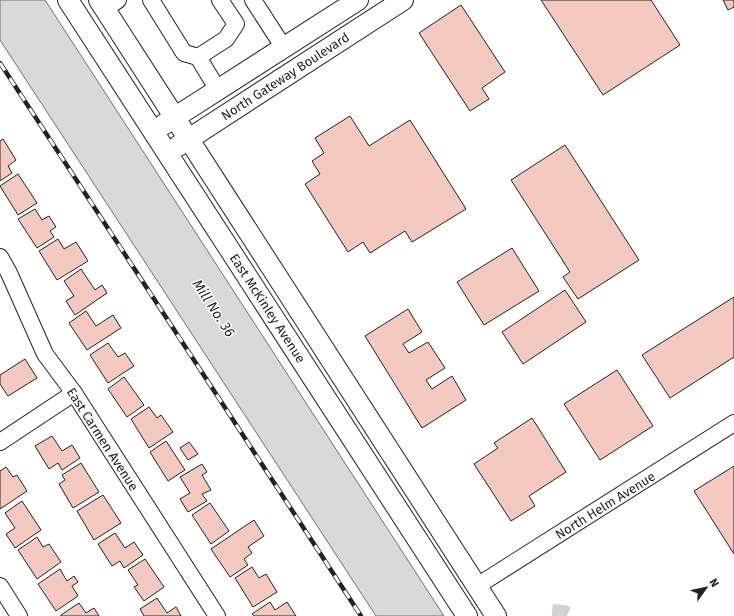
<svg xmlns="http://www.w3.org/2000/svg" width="734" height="616" font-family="'Fira Sans',sans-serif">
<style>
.water{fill:#d9d9d9;stroke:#6f6f6f}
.building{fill:#f3c9c0;stroke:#222}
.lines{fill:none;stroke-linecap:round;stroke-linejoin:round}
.minor-tunnel{stroke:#d3d3d3;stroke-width:16;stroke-dasharray:16 8;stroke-linecap:butt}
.minor-casing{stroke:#222;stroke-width:18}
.major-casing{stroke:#222;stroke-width:22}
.minor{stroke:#fff;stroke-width:16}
.major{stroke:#fff;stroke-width:20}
.rail-casing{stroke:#222;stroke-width:4.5}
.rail{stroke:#fff;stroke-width:3;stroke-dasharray:9;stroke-linecap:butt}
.labels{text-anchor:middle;stroke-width:3;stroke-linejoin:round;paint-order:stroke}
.street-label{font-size:13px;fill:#222;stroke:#fff}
.water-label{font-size:14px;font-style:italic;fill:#222;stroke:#fff}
</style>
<rect width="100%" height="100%" fill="#fff"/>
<polygon class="water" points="0,0 45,0 444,616 376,616 0,40"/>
<g class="building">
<polygon points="541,0 651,0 680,45 603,95"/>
<polygon points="723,0 734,0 734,7 728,10"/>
<polygon points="461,5 505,72 482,88 489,99 470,111 419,33"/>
<polygon points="350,116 369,146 410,120 466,209 412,242 405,231 370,253 363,242 348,252 305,184 320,174 312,161 324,153 315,138"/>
<polygon points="3,139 16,160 8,166 12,173 0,181 0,141"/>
<polygon points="565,145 639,260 578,299 563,277 570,272 511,180"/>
<polygon points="18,174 37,203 18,215 0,186"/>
<polygon points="35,209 42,220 49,216 56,227 50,231 54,237 37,248 18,219"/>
<polygon points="58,239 64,249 76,242 88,261 57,280 39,251"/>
<polygon points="512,248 539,291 484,325 457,282"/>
<polygon points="81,269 95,290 102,285 107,293 75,315 66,301 74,296 64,281"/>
<polygon points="565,290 586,322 523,364 502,332"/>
<polygon points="734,297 734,357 670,398 642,355"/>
<polygon points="408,309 422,332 403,344 409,353 428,342 445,368 426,380 432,389 452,376 466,400 422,428 365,336"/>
<polygon points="86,311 96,326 113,315 121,328 87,350 69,323"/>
<polygon points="108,343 118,357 125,353 134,366 108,383 90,355"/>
<polygon points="25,359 37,378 8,396 0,384 0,375"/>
<polygon points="617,370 653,426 600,460 564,404"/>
<polygon points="124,377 144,405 127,417 108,389"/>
<polygon points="149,407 157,418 161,415 173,432 149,448 131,419"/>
<polygon points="532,418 566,472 529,496 535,506 511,521 474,464 498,448 494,443"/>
<polygon points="52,436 62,451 72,445 80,458 62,470 58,463 49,469 35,446"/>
<polygon points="166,441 185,470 168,481 150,452"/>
<polygon points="189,442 198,454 188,460 180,448"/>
<polygon points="81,463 99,492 73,508 59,484 65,480 62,475"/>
<polygon points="202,464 207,472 202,475 211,490 202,494 207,501 188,512 180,499 190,493 180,477"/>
<polygon points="734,466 734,554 694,491"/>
<polygon points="6,467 13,477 17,475 27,491 0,509 0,471"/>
<polygon points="103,495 121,523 94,540 77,511"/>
<polygon points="22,501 41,530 15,548 6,534 15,528 5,513"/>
<polygon points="210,503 229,531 211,544 192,515"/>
<polygon points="254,520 264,536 248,547 252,553 244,559 248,565 230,577 211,549"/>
<polygon points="115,533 125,548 134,542 143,555 124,568 120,561 112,566 98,544"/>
<polygon points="37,537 43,547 49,544 61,562 37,579 18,550"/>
<polygon points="145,559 164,587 144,601 134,587 138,585 128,570"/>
<polygon points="252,567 259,578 266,574 277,592 253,607 235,578"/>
<polygon points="60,569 67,581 74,576 78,582 72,586 78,596 56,611 38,584"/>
<polygon points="157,598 167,613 176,607 181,616 144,616 140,609"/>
<polygon points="270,602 275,610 287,602 296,616 254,616 252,614"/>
<polygon points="79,603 86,613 94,608 99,616 61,616 61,615"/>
</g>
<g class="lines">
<polyline class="minor-tunnel" points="552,612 564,613 571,616"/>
<defs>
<g id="minor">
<polyline points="151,0 184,53 198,57 218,90"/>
<polyline points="253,0 284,48"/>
<polyline points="105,9 118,0"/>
<polyline points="198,57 226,39 236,24 220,0"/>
<polyline points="0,257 9,273 45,354 74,393 217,616"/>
<polyline points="0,442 74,393"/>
<polyline points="0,586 19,616"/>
<polyline points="477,586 734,423"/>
</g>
<g id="major">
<polyline points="68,0 467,616"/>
<polyline points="99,0 496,616"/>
<polyline points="163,125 358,0"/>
<polyline points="178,146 403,0"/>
</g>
</defs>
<use href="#minor" class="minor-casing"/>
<use href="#major" class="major-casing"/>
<use href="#minor" class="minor"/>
<use href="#major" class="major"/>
<defs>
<polyline id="rail" points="0,63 361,616"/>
</defs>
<use href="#rail" class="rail-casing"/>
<use href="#rail" class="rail"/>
</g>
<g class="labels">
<g class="street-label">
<text transform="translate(285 76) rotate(-33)" y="5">North Gateway Boulevard</text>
<text transform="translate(268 308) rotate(57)" y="5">East McKinley Avenue</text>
<text transform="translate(103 439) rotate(57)" y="5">East Carmen Avenue</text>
<text transform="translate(605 505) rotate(-32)" y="5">North Helm Avenue</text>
</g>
<g class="water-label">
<text transform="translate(214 308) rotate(57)" y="5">Mill No. 36</text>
</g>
</g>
<g transform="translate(706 588) rotate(57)" stroke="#ffffff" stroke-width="3" paint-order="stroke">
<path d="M0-3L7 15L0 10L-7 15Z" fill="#222222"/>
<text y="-6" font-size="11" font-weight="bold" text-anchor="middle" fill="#222222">N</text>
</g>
</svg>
